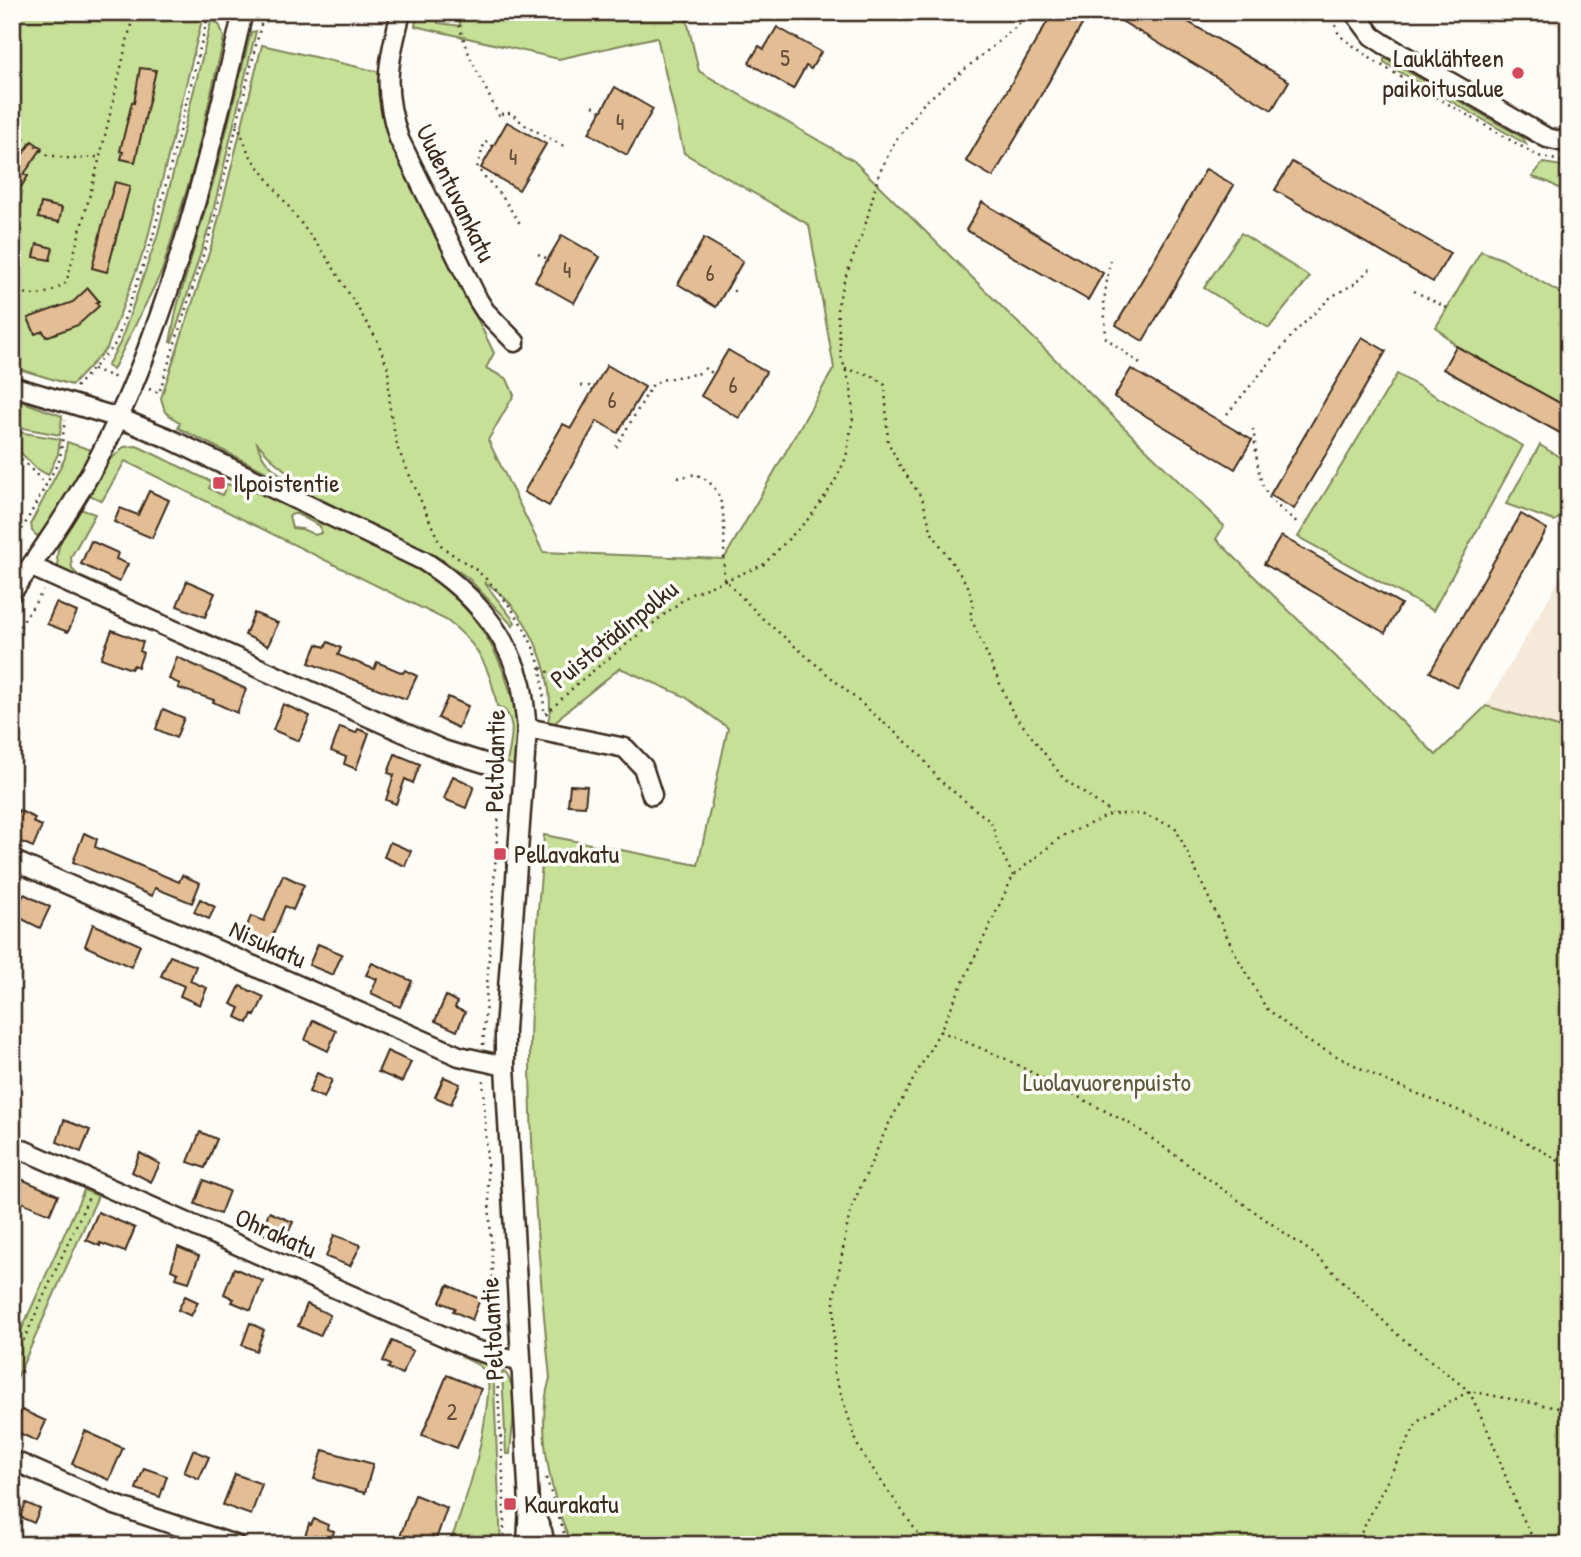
<svg xmlns="http://www.w3.org/2000/svg" width="1581" height="1557" font-family="'Patrick Hand',sans-serif">
<style>
.built{fill:#f5e9d9}
.green{fill:#c6e097;stroke:#80855a;stroke-width:2;fill-rule:evenodd}
.building{fill:#e3be94;stroke:#3b2a1e;stroke-width:2}
.lines{fill:none;stroke-linecap:round;stroke-linejoin:round}
.minor-casing{stroke:#3b2a1e;stroke-width:23}
.path{stroke:#3b2a1e;stroke-width:2.5;stroke-dasharray:2 5;stroke-linecap:butt}
.minor{stroke:#fdfcf7;stroke-width:18}
.poi-dot{fill:#d1495b;stroke:#fdfcf7;stroke-width:2.5}
.labels{text-anchor:middle;stroke-width:7;stroke-linejoin:round;paint-order:stroke}
.number-label{font-size:23px;fill:#654f3c}
.poi-label{font-size:26px;fill:#3b2a1e;stroke:#fdfcf7;text-anchor:start}
.street-label{font-size:26px;fill:#3b2a1e;stroke:#fdfcf7}
.park-label{font-size:26px;fill:#5e583c;stroke:#fdfcf7}
</style>
<rect width="100%" height="100%" fill="#fdfcf7"/>
<filter id="ink" filterUnits="userSpaceOnUse"><feTurbulence type="fractalNoise" baseFrequency=".0143" numOctaves="2"/><feDisplacementMap in="SourceGraphic" scale="14" xChannelSelector="R" yChannelSelector="G"/><feConvolveMatrix kernelMatrix="1 2 1 2 8 2 1 2 1" color-interpolation-filters="sRGB"/></filter>
<g filter="url(#ink)">
<g class="built">
<polygon points="1532,12 1569,12 1569,33"/>
<polygon points="1569,563 1569,730 1486,706"/>
</g>
<g class="green">
<polygon points="12,12 204,12 146,245 107,348 72,385 12,367"/>
<path d="M418 12H439L438 23 461 26 456 12H685L699 71 854 161 1224 526 1216 539 1436 755 1486 706 1569 730V1545H572C551 1498 535 1428 550 1378 539 1270 530 1161 530 1053 530 981 539 908 544 835L698 865 728 728 684 696 620 668 562 715 551 728 547 727C547 721 550 717 550 711 551 665 525 605 484 582L515 622 513 626 468 578 443 560 178 428 180 423 165 412 161 398 213 241 262 45 380 72 381 102 391 142 494 353 486 368 507 379 514 395 488 440 543 552 724 559 834 368 809 225 684 153 657 37 559 59 415 26ZM257 443 274 461 310 491C288 481 263 467 257 443Z"/>
<polygon points="212,18 220,26 224,38 194,166 162,271 113,370 107,366 120,343 157,237"/>
<polygon points="256,31 210,224 172,342 170,342 177,307 217,169 251,32"/>
<polygon points="1384,58 1523,138 1526,144 1398,71 1384,62"/>
<polygon points="1543,163 1569,167 1569,194 1548,182 1532,177"/>
<polygon points="1241,233 1310,277 1269,328 1204,288"/>
<polygon points="1481,251 1502,259 1569,298 1569,408 1456,346 1436,327"/>
<polygon points="1397,374 1523,446 1433,611 1298,537"/>
<polygon points="12,398 62,416 60,435 12,426"/>
<polygon points="12,431 60,439 58,454 48,475 36,468 12,444"/>
<polygon points="67,442 91,450 91,453 47,531 37,536 32,531 31,523 65,458"/>
<polygon points="1540,445 1569,463 1569,512 1554,521 1506,504"/>
<path d="M137 446 212 482 209 488 222 495 227 484 264 494 284 503C313 518 342 532 371 546 390 555 410 564 428 576 489 617 525 693 515 766L507 763C510 744 520 715 497 706 491 669 477 642 446 620L125 461 102 501 88 494 108 457 112 458 124 447ZM293 514H297L320 526 321 533 315 535 302 529 292 528 289 516Z"/>
<path d="M80 509 95 514 71 557 72 569 79 576 120 594 115 600 60 572C50 549 68 528 80 509Z"/>
<polygon points="84,1190 98,1196 12,1389 12,1351"/>
<path d="M467 1355 493 1366 501 1545H449C467 1499 482 1452 487 1403 488 1395 490 1384 487 1376 483 1365 472 1362 462 1357Z"/>
<path d="M502 1370C522 1385 511 1431 510 1454H506Z"/>
</g>
<g class="building">
<polygon points="1053,12 1076,12 1086,18 993,177 966,161"/>
<polygon points="1106,12 1171,12 1289,81 1272,110"/>
<polygon points="777,27 821,52 811,69 806,66 793,89 749,63 759,46 764,49"/>
<polygon points="140,68 156,70 135,162 121,159 123,152 120,151 132,102 134,103"/>
<polygon points="615,87 653,109 627,155 589,133"/>
<polygon points="507,122 546,144 519,190 481,168"/>
<polygon points="32,141 42,148 24,174 28,176 21,187 17,185 12,192 12,166 14,167"/>
<polygon points="1292,162 1450,253 1433,282 1275,190"/>
<polygon points="1206,169 1234,185 1143,341 1116,325"/>
<polygon points="115,182 130,186 107,272 92,268 104,218"/>
<polygon points="982,202 1103,273 1088,300 966,230"/>
<polygon points="41,203 62,208 59,222 38,218"/>
<polygon points="562,235 600,257 574,303 535,281"/>
<polygon points="704,238 743,261 716,307 678,284"/>
<polygon points="37,244 53,248 50,260 34,257"/>
<polygon points="88,288 99,301 96,303 99,306 78,325 46,337 43,331 35,334 28,318 73,302"/>
<polygon points="1362,337 1386,351 1294,509 1270,495"/>
<polygon points="1456,346 1569,408 1569,438 1443,369"/>
<polygon points="728,350 766,372 739,418 701,396"/>
<polygon points="607,365 645,387 618,433 597,421 549,506 524,492 563,424 571,428"/>
<polygon points="1131,369 1252,440 1235,469 1114,397"/>
<polygon points="149,491 169,500 152,538 114,522 120,508 138,515"/>
<polygon points="1521,514 1547,529 1457,687 1430,672"/>
<polygon points="1281,536 1401,604 1385,633 1264,564"/>
<polygon points="91,541 118,553 116,559 128,564 119,582 81,564"/>
<polygon points="187,581 215,593 205,617 177,606"/>
<polygon points="56,603 77,612 68,632 47,624"/>
<polygon points="254,613 278,623 268,646 245,635"/>
<polygon points="112,630 143,642 140,651 143,653 138,667 134,665 131,669 101,658"/>
<polygon points="328,642 341,648 338,655 374,669 377,662 403,673 405,670 417,676 406,699 309,663 317,644 325,647"/>
<polygon points="177,657 246,689 237,713 213,702 214,700 178,688 180,684 169,679"/>
<polygon points="448,697 468,706 458,728 438,718"/>
<polygon points="283,704 310,716 299,741 273,730"/>
<polygon points="163,709 184,718 176,738 156,729"/>
<polygon points="340,727 356,733 358,729 369,733 356,769 344,764 346,757 331,751"/>
<polygon points="395,754 420,764 413,783 405,779 396,804 386,800 394,775 388,773"/>
<polygon points="453,776 474,786 466,808 444,799"/>
<polygon points="570,785 587,786 585,806 568,805"/>
<polygon points="18,810 35,818 33,822 42,826 33,847 12,838 12,814 17,816"/>
<polygon points="84,833 97,839 95,847 124,859 179,882 182,875 200,883 192,903 155,888 152,896 73,862"/>
<polygon points="390,842 411,851 405,866 384,857"/>
<polygon points="283,875 304,885 293,910 285,906 268,947 243,936 251,916 264,921"/>
<polygon points="24,894 50,907 40,928 14,915"/>
<polygon points="200,899 215,907 209,919 194,912"/>
<polygon points="93,924 140,945 131,967 85,946"/>
<polygon points="318,944 342,954 333,975 309,965"/>
<polygon points="170,956 196,966 190,981 207,988 200,1005 180,996 184,986 161,976"/>
<polygon points="372,963 412,981 400,1007 371,993 377,979 366,975"/>
<polygon points="240,986 264,997 255,1016 252,1014 248,1023 236,1017 240,1008 231,1004"/>
<polygon points="446,996 457,1002 455,1008 465,1012 457,1031 435,1021"/>
<polygon points="313,1020 336,1031 328,1051 305,1040"/>
<polygon points="387,1051 411,1062 402,1082 378,1072"/>
<polygon points="317,1073 332,1080 324,1098 309,1092"/>
<polygon points="444,1077 460,1084 451,1104 435,1097"/>
<polygon points="64,1120 90,1130 81,1152 57,1142"/>
<polygon points="200,1132 217,1139 205,1168 188,1162"/>
<polygon points="140,1153 160,1164 151,1182 132,1172"/>
<polygon points="21,1179 58,1195 50,1214 14,1199"/>
<polygon points="204,1180 229,1191 220,1214 195,1204"/>
<polygon points="98,1212 135,1228 125,1252 100,1243 100,1246 86,1240"/>
<polygon points="269,1212 293,1222 284,1242 261,1233"/>
<polygon points="334,1235 361,1245 350,1266 326,1257"/>
<polygon points="178,1247 199,1256 189,1282 176,1278 178,1273 171,1270"/>
<polygon points="234,1268 263,1281 251,1310 232,1302 234,1299 224,1294"/>
<polygon points="448,1285 480,1299 472,1320 453,1311 455,1308 440,1302"/>
<polygon points="185,1296 198,1302 191,1316 178,1310"/>
<polygon points="307,1304 330,1315 320,1336 298,1326"/>
<polygon points="250,1323 264,1330 256,1351 242,1345"/>
<polygon points="392,1341 413,1351 402,1374 388,1368 390,1365 383,1361"/>
<polygon points="447,1375 481,1389 457,1448 422,1435"/>
<polygon points="22,1410 46,1421 37,1441 12,1430 12,1412 19,1416"/>
<polygon points="85,1431 123,1448 109,1480 72,1464"/>
<polygon points="193,1450 209,1457 199,1479 184,1472"/>
<polygon points="323,1450 373,1464 365,1493 314,1479"/>
<polygon points="144,1468 167,1476 160,1497 136,1489"/>
<polygon points="235,1474 262,1484 251,1515 223,1505"/>
<polygon points="415,1495 447,1508 434,1545 397,1545"/>
<polygon points="26,1503 40,1509 34,1523 20,1517"/>
<polygon points="314,1519 328,1525 327,1529 334,1531 330,1545 302,1545 309,1524 311,1525"/>
</g>
<g class="lines">
<defs>
<g id="minor">
<path d="M401 12C388 65 382 86 399 139L478 300 485 311 515 342"/>
<polyline points="1354,12 1372,36 1384,44 1547,138 1569,143"/>
<path d="M12 386 119 418 168 438 424 561C469 590 506 631 521 684 524 698 525 713 527 728L505 1030V1066L529 1504 527 1545"/>
<polyline points="32,567 443,750 491,765"/>
<path d="M12 592C52 538 90 481 118 419 177 291 211 150 243 12"/>
<polyline points="527,728 625,748 643,767 652,795"/>
<polyline points="12,860 459,1056 505,1066"/>
<polyline points="12,1145 470,1348 497,1357 520,1361"/>
<polyline points="12,1460 115,1505 235,1545"/>
<polyline points="529,1504 542,1531 545,1545"/>
</g>
</defs>
<use href="#minor" class="minor-casing"/>
<g class="path">
<polyline points="205,12 224,18"/>
<polyline points="454,12 470,57 499,116"/>
<polyline points="1330,12 1339,35 1374,61 1538,156 1569,163"/>
<polyline points="1540,15 1541,12"/>
<polyline points="593,106 601,111"/>
<polyline points="501,114 511,113 525,125 567,148"/>
<path d="M237 123 249 154 328 259 377 340 388 368 390 410 398 449 440 544C452 557 470 563 483 576 508 599 531 634 540 667 544 681 543 696 544 710"/>
<polyline points="12,130 48,155 73,159 98,157"/>
<polyline points="493,146 485,141 477,168 501,195 521,225"/>
<polyline points="538,254 548,259"/>
<polyline points="1110,260 1104,301 1106,338 1143,366"/>
<polyline points="727,287 739,294"/>
<path d="M12 288C36 300 44 295 66 283L100 157 134 12"/>
<polyline points="1414,291 1447,308"/>
<polyline points="704,368 714,374"/>
<polyline points="93,369 116,378"/>
<polyline points="845,369 871,375 885,385 888,442 900,466 922,498 932,533 968,586 973,605 970,616 1012,711 1064,779 1112,813"/>
<polyline points="581,386 589,386 593,389"/>
<polyline points="76,387 116,343 152,240 209,12"/>
<polyline points="149,389 159,393 213,224 264,12"/>
<polyline points="1227,414 1295,332 1331,297 1354,284 1371,268"/>
<path d="M1253 429C1257 450 1256 481 1270 498 1278 508 1290 516 1299 524"/>
<polyline points="616,447 653,384 665,379 701,373"/>
<polyline points="12,449 46,485"/>
<path d="M678 478 696 474C704 478 712 483 717 492 728 513 723 555 724 579L762 618 919 753 939 780 991 822 999 847 1013 876"/>
<polyline points="12,548 60,459 65,420"/>
<polyline points="12,638 43,591"/>
<polyline points="541,668 562,679 580,679"/>
<polyline points="546,714 579,682 689,595 763,565 811,516 834,483 846,458 853,418 851,387 841,356 837,308 844,281 865,226 879,174 894,143 924,103 1034,12"/>
<polyline points="940,1031 1004,1058 1134,1126 1317,1256 1398,1335 1469,1391 1489,1433 1517,1506 1536,1545"/>
<polyline points="483,1045 501,779"/>
<polyline points="483,1080 496,1339"/>
<polyline points="12,1366 89,1197"/>
<polyline points="497,1373 504,1494 504,1545"/>
<polyline points="546,1478 568,1545"/>
<polyline points="926,1545 859,1449 834,1373 834,1298 850,1211 887,1127 940,1031 1013,876 1062,836 1112,814 1141,814 1175,827 1234,951 1266,1008 1307,1041 1384,1080 1501,1128 1553,1157 1569,1169"/>
<polyline points="1355,1545 1417,1422 1469,1391 1569,1410"/>
</g>
<use href="#minor" class="minor"/>
</g>
</g>
<g class="poi-dot">
<circle cx="1518" cy="73" r="7"/>
<rect x="212" y="476" width="14" height="14" rx="3.5"/>
<rect x="493" y="847" width="14" height="14" rx="3.5"/>
<rect x="503" y="1497" width="14" height="14" rx="3.5"/>
</g>
<g class="labels">
<g class="number-label">
<text x="785" y="66">5</text>
<text x="620" y="130">4</text>
<text x="513" y="165">4</text>
<text x="567" y="278">4</text>
<text x="710" y="281">6</text>
<text x="733" y="393">6</text>
<text x="612" y="408">6</text>
<text x="452" y="1420">2</text>
</g>
<g class="poi-label">
<text x="1504" y="67" text-anchor="end">Lauklähteen<tspan x="1504" dy="30">paikoitusalue</tspan></text>
<text x="233" y="492">Ilpoistentie</text>
<text x="514" y="863">Pellavakatu</text>
<text x="524" y="1513">Kaurakatu</text>
</g>
<g class="street-label">
<text transform="translate(456 193) rotate(64)" y="9">Uudentuvankatu</text>
<text transform="translate(614 634) rotate(-39)" y="9">Puistotädinpolku</text>
<text transform="translate(495 761) rotate(-89)" y="9">Peltolantie</text>
<text transform="translate(268 944) rotate(24)" y="9">Nisukatu</text>
<text transform="translate(276 1233) rotate(24)" y="9">Ohrakatu</text>
<text transform="translate(492 1329) rotate(-93)" y="9">Peltolantie</text>
</g>
<g class="park-label">
<text x="1107" y="1091">Luolavuorenpuisto</text>
</g>
</g>
<rect width="1581" height="1557" fill="none" stroke="#fdfcf7" stroke-width="42"/>
<rect x="21" y="21" width="1539" height="1515" fill="none" stroke="#3b2a1e" stroke-width="2.5" filter="url(#ink)"/>
</svg>
